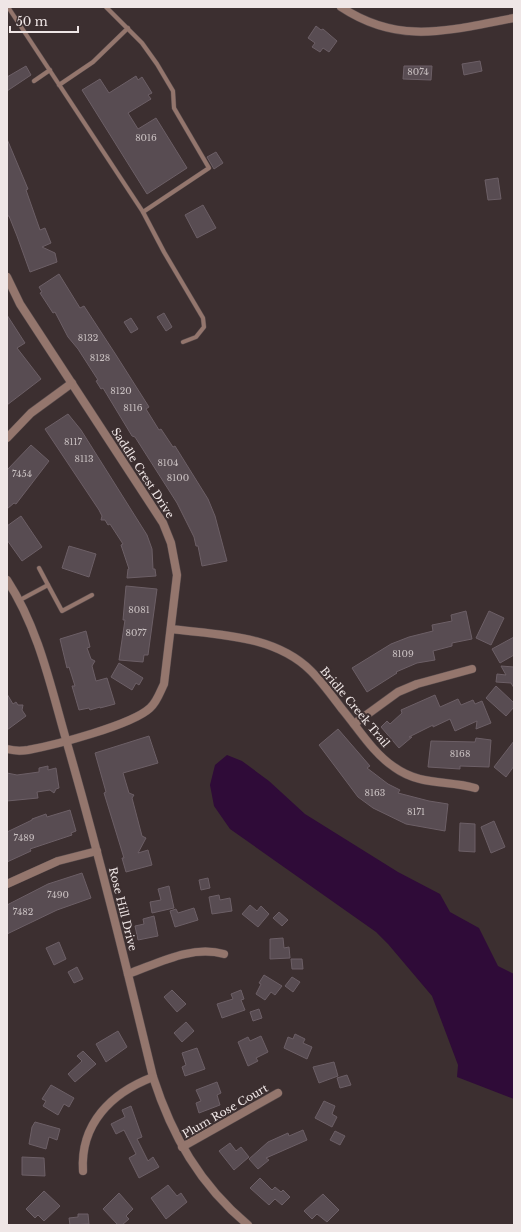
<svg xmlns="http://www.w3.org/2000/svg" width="521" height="1232" font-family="'Libre Baskerville',serif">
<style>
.water{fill:#2f0b38}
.building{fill:#584c52;stroke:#6c5f66}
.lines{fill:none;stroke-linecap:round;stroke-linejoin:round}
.service-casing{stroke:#594c4d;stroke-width:5}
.minor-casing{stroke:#594c4d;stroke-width:9}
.service{stroke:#94766d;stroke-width:4}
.minor{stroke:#94766d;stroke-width:8}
.labels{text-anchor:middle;stroke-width:4;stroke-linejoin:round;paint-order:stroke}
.number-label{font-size:9px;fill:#c9c0c1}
.street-label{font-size:11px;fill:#efe6e6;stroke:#3c2f30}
</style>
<rect width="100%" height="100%" fill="#3c2f30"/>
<polygon class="water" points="227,755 242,761 269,781 305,814 398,872 440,894 450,912 479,928 498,966 514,974 514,1099 457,1077 458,1065 432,996 388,944 376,932 230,829 214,806 210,785 215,765"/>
<g class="building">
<polygon points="316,26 321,30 323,29 337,41 329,52 323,48 320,52 312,47 315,43 308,38"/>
<polygon points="480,61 482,71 464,75 462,64"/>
<polygon points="26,66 31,75 7,91 7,77"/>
<polygon points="404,66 432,66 431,80 403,79"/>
<polygon points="136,76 138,80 142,77 152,93 148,95 151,99 128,113 138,129 156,118 187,168 147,194 82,90 100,79 109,93"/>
<polygon points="7,139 28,189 26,190 40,230 45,228 51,243 42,247 55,253 57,262 30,272 17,236 9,216 7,216"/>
<polygon points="216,152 223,163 214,169 207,157"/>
<polygon points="498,178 501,199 488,200 485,180"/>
<polygon points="203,205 216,228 197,238 185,215"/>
<polygon points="59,274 80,308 84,306 116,355 149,407 146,409 159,430 161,429 173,447 175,446 208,499 215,516 227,561 202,566 198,546 196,546 194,537 177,503 135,437 132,436 103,388 101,389 96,381 98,380 78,349 68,337 55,312 53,313 40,293 42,292 39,287"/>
<polygon points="164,313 172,327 166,331 157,317"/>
<polygon points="7,315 25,343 17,348 41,379 7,405"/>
<polygon points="131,318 138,329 131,333 124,322"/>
<polygon points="68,414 81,430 147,535 152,549 153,569 155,569 156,576 127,578 128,569 129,569 121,545 123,544 110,524 108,525 105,520 101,520 102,516 99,510 45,429"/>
<polygon points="31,445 49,461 16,504 14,503 7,509 7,470"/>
<polygon points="21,516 42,547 22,561 7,540 7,526"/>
<polygon points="69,546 96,554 89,577 62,568"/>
<polygon points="126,586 157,589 148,655 144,655 143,662 119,660 125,620 123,620"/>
<polygon points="466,611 472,639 452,643 452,646 433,651 435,660 417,663 396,672 397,673 367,692 352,668 391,644 409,637 433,631 432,625 452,621 451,615"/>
<polygon points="489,611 504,618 491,645 476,638"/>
<polygon points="86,631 90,647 87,648 91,659 95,661 92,666 96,681 107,678 115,704 100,708 100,707 90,710 89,708 79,710 72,686 75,686 69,667 67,668 60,639"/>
<polygon points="514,637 514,655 500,663 492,649"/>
<polygon points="119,663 143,678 139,685 136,683 132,690 111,677"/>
<polygon points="501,666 514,667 514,688 511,683 496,682 497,674 506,675"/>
<polygon points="496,686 514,703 514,707 506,716 486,698"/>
<polygon points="7,694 13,704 16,702 18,705 23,705 22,710 26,716 7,730"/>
<polygon points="435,695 440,707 458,699 461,705 473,700 475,704 482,701 491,723 476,729 477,721 455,731 450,719 433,727 433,725 409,737 412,737 399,748 381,727 387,721 390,724 402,713 401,710"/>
<polygon points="338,729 370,766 367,768 388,784 400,790 398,793 429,801 448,804 445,831 406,824 373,808 358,797 319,745"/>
<polygon points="149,736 158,763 123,773 129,793 134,795 132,798 142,836 146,838 138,853 148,850 152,865 126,872 122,858 124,858 104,793 106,792 95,753"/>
<polygon points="476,738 491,740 489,767 460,766 460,769 428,767 431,741 475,742"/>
<polygon points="514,741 514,766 506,777 494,767"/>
<polygon points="48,766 48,770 56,768 59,788 56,789 54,793 50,790 37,792 38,798 7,801 7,773 17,775 39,772 39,768"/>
<polygon points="70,810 76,831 71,833 72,835 30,849 31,851 7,862 7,832 32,820 32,819 46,814 47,817"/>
<polygon points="494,821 505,847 491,853 481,827"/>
<polygon points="460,823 475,824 475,852 459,851"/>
<polygon points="82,873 91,898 57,910 7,934 7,905 48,884"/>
<polygon points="208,878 210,888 201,890 199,880"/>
<polygon points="169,886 174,908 152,913 150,902 161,900 158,889"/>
<polygon points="219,895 220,900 230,898 232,911 212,914 209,897"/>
<polygon points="250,905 257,911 261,906 269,914 258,927 242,914"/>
<polygon points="194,908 198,920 175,927 170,911 176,909 178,913"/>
<polygon points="279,912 288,920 282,926 273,918"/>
<polygon points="154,916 158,936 138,940 135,926 144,924 143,919"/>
<polygon points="283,938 284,948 289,947 290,958 270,959 270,939"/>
<polygon points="59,942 66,959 54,965 46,948"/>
<polygon points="291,959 302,959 303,969 292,969"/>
<polygon points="77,967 83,979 74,983 68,972"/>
<polygon points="264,975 282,986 275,995 271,992 265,1000 256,994 261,984 259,983"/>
<polygon points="292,977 300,982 293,992 285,986"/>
<polygon points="172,990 186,1004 177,1012 164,997"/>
<polygon points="241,990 244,999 241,1000 245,1010 222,1018 217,1004 233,999 231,994"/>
<polygon points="259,1009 262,1018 253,1021 250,1012"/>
<polygon points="186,1022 194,1031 182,1042 174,1033"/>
<polygon points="118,1031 127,1047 106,1062 96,1044"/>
<polygon points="295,1034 305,1039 303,1043 312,1047 307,1059 284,1048 288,1037 293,1039"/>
<polygon points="261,1036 268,1052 256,1058 258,1061 248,1066 238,1042 248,1037 250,1041"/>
<polygon points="197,1048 205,1069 185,1076 182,1067 186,1065 182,1053"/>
<polygon points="83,1051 96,1064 75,1082 68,1074 82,1061 77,1056"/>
<polygon points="334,1062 338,1076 319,1083 313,1067"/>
<polygon points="347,1075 351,1085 340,1088 337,1078"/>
<polygon points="217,1082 221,1093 217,1095 220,1105 199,1113 196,1103 201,1101 196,1090"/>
<polygon points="51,1085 74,1098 69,1107 64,1104 58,1115 43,1106 46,1101 42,1099"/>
<polygon points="324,1101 335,1106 332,1114 337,1117 332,1127 315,1118"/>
<polygon points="131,1106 142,1137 137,1139 148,1161 153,1157 159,1167 139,1178 129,1158 136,1154 124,1130 116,1134 111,1124 125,1117 122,1110"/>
<polygon points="35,1122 60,1129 57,1140 49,1137 46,1149 29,1144 32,1127"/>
<polygon points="303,1130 307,1140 266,1158 269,1160 258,1169 249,1159 268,1142 288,1133 289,1136"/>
<polygon points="335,1131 345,1136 340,1145 330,1140"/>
<polygon points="230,1143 236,1151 241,1147 249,1157 234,1170 219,1151"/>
<polygon points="22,1157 44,1158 45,1176 22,1175"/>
<polygon points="260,1178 272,1190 275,1187 281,1192 283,1190 290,1197 282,1205 275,1199 269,1205 250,1188"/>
<polygon points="168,1185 177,1196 181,1193 187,1202 166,1219 151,1198"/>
<polygon points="44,1191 60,1206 44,1221 38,1215 35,1218 26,1209"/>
<polygon points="119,1193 133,1209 126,1216 129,1219 122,1225 118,1225 103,1209"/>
<polygon points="323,1194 339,1210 327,1222 317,1214 312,1219 304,1211"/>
<polygon points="78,1214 88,1214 89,1224 70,1225 69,1218 78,1217"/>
</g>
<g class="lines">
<defs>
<g id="service">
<polyline points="8,7 143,212 209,168 174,108 173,91 157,64 142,43 106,7"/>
<polyline points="34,81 50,70"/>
<polyline points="59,85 93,62 128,28"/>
<polyline points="143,212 164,252 203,318 204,327 196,337 183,342"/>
<polyline points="39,568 48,585"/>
<polyline points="20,600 48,585 62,611 92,595"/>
</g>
<g id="minor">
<path d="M341 7C400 46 449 30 514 18"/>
<path d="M7 277 20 304 163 523 171 543 177 575 164 684C160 692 157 702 150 708 132 725 55 745 28 750 21 751 14 751 7 749"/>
<polyline points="7,438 31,413 72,383"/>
<path d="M7 580C39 629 51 688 67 743 99 854 126 965 153 1077 172 1136 200 1185 248 1225"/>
<path d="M171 629C219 635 275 635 311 671 322 682 332 696 342 709 358 728 373 753 394 767 420 786 447 780 475 788"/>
<polyline points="354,724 398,692 417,684 472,669"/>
<polyline points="7,884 58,861 97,851"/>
<path d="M128 974C159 963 191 945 224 954"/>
<polyline points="182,1147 278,1093"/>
<path d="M83 1171C80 1124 111 1093 153 1077"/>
</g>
</defs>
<use href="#service" class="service-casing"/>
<use href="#minor" class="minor-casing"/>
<use href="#service" class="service"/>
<use href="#minor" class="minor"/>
</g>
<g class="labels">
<g class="number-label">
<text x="418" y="75">8074</text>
<text x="146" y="141">8016</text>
<text x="88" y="341">8132</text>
<text x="100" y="361">8128</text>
<text x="121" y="394">8120</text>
<text x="133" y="411">8116</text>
<text x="73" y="445">8117</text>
<text x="84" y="462">8113</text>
<text x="168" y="466">8104</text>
<text x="22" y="477">7454</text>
<text x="178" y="481">8100</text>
<text x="139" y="613">8081</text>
<text x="136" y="636">8077</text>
<text x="403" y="657">8109</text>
<text x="460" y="757">8168</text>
<text x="375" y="796">8163</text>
<text x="416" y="815">8171</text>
<text x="24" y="841">7489</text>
<text x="58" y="898">7490</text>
<text x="23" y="915">7482</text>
</g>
<g class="street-label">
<text transform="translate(143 473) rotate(57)" y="4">Saddle Crest Drive</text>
<text transform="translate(355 707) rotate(50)" y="4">Bridle Creek Trail</text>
<text transform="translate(123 909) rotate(76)" y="4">Rose Hill Drive</text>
<text transform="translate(225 1111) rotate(-30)" y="4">Plum Rose Court</text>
</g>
</g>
<rect width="521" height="1232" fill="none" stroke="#efe6e6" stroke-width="16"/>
<path d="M10 26v6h68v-6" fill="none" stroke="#efe6e6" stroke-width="2"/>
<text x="16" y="26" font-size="12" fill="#efe6e6" stroke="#3c2f30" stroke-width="3" paint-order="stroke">50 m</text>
</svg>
